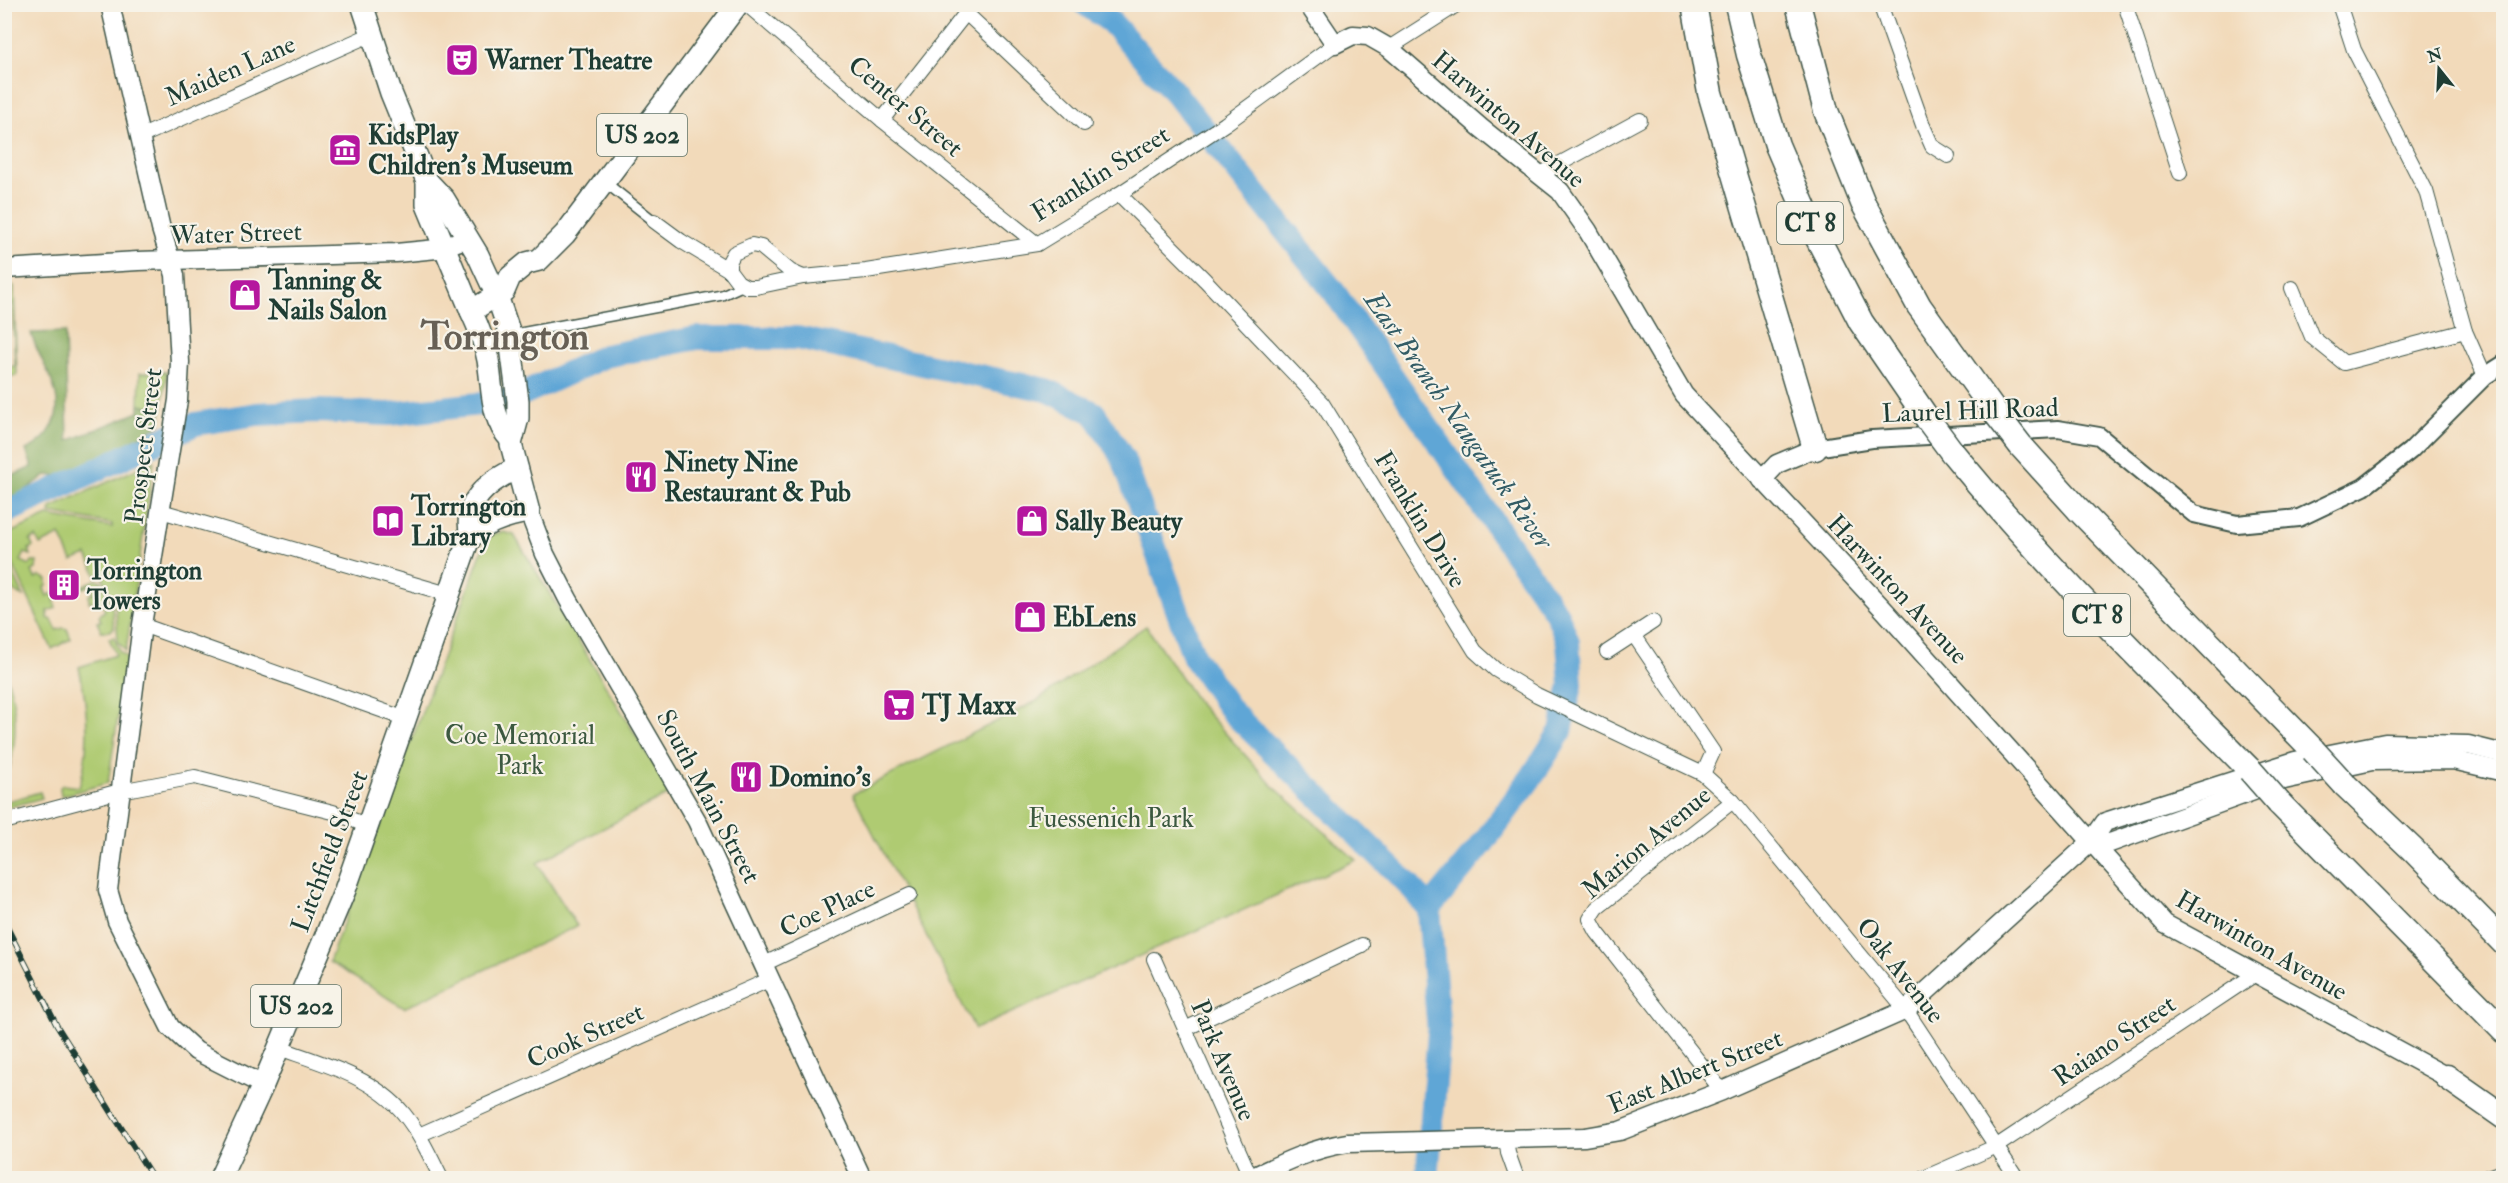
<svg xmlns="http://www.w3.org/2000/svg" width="2508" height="1183" font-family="'IM FELL Double Pica',serif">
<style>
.green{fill:#afcb72;stroke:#678453;stroke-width:1.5}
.forest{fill:#8baf64;stroke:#55764c;stroke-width:1.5}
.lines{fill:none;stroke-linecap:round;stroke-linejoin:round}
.river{stroke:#5fa6d6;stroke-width:24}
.pedestrian-casing{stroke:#3f5548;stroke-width:12}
.minor-casing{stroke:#3f5548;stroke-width:16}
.tertiary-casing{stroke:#3f5548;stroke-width:20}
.secondary-casing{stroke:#3f5548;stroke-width:21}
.primary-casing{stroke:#3f5548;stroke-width:24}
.trunk-casing{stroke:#3f5548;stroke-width:24}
.motorway-casing{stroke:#3f5548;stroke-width:27}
.pedestrian{stroke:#fff;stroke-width:9}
.minor{stroke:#fff;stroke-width:14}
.tertiary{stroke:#fff;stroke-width:16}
.secondary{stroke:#fff;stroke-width:18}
.primary{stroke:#fff;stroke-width:21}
.trunk{stroke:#fff;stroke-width:21}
.motorway{stroke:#fff;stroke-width:24}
.rail-casing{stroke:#1f3d34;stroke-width:6}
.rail{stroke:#f7f3e8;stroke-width:4;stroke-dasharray:11;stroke-linecap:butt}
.motorway-bridge-casing{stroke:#3f5548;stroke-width:27;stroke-linecap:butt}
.motorway-bridge{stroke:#fff;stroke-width:24}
.labels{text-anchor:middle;stroke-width:4.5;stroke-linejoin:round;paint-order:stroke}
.shield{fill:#f7f3e8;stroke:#60746a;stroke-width:1.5}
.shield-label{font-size:24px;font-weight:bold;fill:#1f3d34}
.poi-label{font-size:26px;font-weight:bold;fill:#1f3d34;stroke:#f7f3e8;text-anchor:start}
.street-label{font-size:26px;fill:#1f3d34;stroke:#f7f3e8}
.park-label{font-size:26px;fill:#3c5940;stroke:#f7f3e8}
.water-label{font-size:27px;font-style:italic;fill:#325c65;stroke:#f7f3e8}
.town-label{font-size:38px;font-weight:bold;fill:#676056;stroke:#f7f3e8}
</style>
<rect width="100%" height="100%" fill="#f7f3e8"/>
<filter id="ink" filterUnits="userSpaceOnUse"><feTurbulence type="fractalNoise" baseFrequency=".0167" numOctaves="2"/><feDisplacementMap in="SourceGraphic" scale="12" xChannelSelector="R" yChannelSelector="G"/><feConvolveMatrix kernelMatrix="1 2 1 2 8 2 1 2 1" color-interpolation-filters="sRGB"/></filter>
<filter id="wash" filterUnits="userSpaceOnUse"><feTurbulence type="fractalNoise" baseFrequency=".008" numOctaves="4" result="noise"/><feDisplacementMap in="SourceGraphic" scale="24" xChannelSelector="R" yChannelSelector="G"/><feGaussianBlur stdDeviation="1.35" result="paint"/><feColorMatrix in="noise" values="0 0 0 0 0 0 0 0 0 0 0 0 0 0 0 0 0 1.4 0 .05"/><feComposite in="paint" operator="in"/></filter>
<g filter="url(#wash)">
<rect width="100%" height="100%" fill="#f2daba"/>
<g class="green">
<polygon points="5,286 14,286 17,376 5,376 5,367 15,366 12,304 5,304"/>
<polygon points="167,372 162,408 139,405 140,373"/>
<polygon points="154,461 126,651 118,642 116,609 103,578 104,574 97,577 87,555 72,561 60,535 40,545 36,537 30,540 33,547 29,549 31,555 25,553 21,561 30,565 32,562 37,562 36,569 32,571 35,578 40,576 47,579 47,586 44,588 47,596 53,593 56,608 48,611 48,618 52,620 57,630 63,628 67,629 71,639 52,649 5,547 5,535 48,516 112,527 112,524 50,513 51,508"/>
<polygon points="503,532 514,535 671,793 537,863 577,926 404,1008 329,962 485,543 493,534"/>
<path d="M4 555H5L24 597C0 585 4 579 4 555Z"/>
<polygon points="95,580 101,581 112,605 114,628 110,631 101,631 97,622 101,621 99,616 105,610 102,603 96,605 92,601 89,602 89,595 94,593 90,585 84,588 82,586"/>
<polygon points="1146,626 1199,704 1273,786 1356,860 975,1029 853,794 1035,702"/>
<path d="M114 637 120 652 127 657 108 783 61 796 60 787 63 785 79 787C91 748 88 706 79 667L116 655 109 638Z"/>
<path d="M4 670C18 703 18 736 9 770L5 772Z"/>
<polygon points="40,792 42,798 5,808 5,802"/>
</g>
<path class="forest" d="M65 332 68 441 139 412V405L162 408 159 425 71 477 46 475 18 496 5 495V479L32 467 26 450C38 445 47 437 53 425 68 393 39 363 31 333Z"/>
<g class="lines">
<g class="river">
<polyline points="1085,4 1111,22 1176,94 1334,292 1557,614 1568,642 1571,685 1561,731 1533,775 1483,843 1429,909"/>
<polyline points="4,513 195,424 257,414 317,411 389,414 507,401 605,356 697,338 797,338 1047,390 1094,413 1123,458 1194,657 1232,712 1406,882 1429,909"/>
<polyline points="1427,1178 1439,1033 1429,909"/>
</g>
</g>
</g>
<g filter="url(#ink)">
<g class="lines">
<defs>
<g id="pedestrian">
<polyline points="606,183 654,221"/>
<polyline points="510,335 722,295 744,285"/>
</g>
<g id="minor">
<polyline points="746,4 882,120 1037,244"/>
<polyline points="1880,4 1924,128 1932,146 1948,156"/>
<polyline points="2125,4 2180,173"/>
<polyline points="2339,4 2354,50 2426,191 2465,331 2485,376"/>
<polyline points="1389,48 1458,4"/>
<polyline points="882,120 966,13 1084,124"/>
<polyline points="142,136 372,34"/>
<polyline points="1539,175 1640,120"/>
<polyline points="1119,194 1205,280 1322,403 1475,651 1496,670 1537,695 1703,774 1733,801 1906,1010 2017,1178"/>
<polyline points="654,221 681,241 729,270"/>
<polyline points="803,277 790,271 761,247 752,245 734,253 729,262 729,270 738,282 747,287 756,287 803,277 866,271 1037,244 1119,194 1225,124 1335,44"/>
<polyline points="2292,288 2312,337 2344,363 2465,331"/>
<polyline points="161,511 448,594"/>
<polyline points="142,625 406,719"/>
<polyline points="1634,635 1713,752 1703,774"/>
<polyline points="1607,652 1653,622"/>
<polyline points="4,822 120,791 195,777 333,812 368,826"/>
<polyline points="1154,959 1251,1178"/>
<polyline points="764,964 910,895"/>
<polyline points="1185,1029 1362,945"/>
<path d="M279 1048C321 1063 374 1077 404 1114 420 1134 430 1156 441 1178"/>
<polyline points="1722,1091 1597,932 1590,919 1597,908 1733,801"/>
<polyline points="419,1135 771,979"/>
<polyline points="1506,1138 1508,1153 1517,1178"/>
<polyline points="1924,1178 1997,1146 2257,973"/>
<polyline points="2485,1178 2504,1171"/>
</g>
<polyline id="tertiary" points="1815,448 1872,439 2058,429 2099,436 2194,514 2237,524 2299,518 2364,487 2410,451 2485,376 2504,364"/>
<g id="secondary">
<polyline points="110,4 161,229 175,275 180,362 178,400 142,625 108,890 117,921 170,1027 196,1051 263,1085"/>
<polyline points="1308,4 1335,44 1353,35 1368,36 1389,48 1481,128 1560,191 1588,231 1684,395 1886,612 2165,924 2447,1077"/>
<polyline points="4,269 138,261 396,253 437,249 468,238"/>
<polyline points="1762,480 1777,464 1815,448"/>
<polyline points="529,512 545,554 568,599 697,821 862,1178"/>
<polyline points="2091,842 2110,843 2284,780 2372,761 2453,760 2504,772"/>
<path d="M1251 1178C1282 1163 1313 1148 1348 1143L1585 1137 1620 1131 1722 1091 1906 1010 2091 842 2105 822 2295 761 2385 743 2468 745 2504 754"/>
</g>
<g id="primary">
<polyline points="362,4 391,93 427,181 444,199 478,255 497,296"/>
<polyline points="427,181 427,205 471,311"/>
</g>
<g id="trunk">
<path d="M511 440C490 418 493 389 488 360 485 343 478 326 471 311L504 291 510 277 527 263 539 260 565 234 738 4"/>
<path d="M471 536C462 501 488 482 517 468"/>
<path d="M220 1178 263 1085 345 890 467 544C477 524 508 515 529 512L511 444 518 418V401L509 331 497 296"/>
</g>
<g id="motorway">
<polyline points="1694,4 1710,93 1815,448"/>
<polyline points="1737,4 1749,55 1777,145 1813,229 1861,322 1929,421"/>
<polyline points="1798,4 1826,111 1863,203 1919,306 1997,415"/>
<polyline points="2021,446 2078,509 2313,750"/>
<path d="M1952 452C2044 565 2148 667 2250 770"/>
<polyline points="2345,785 2412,849 2504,943"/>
<polyline points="2279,803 2504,1031"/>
<polyline points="2447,1077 2504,1117"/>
</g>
</defs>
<use href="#pedestrian" class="pedestrian-casing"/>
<use href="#minor" class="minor-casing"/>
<use href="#tertiary" class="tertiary-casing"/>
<use href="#secondary" class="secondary-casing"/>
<use href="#primary" class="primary-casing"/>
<use href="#trunk" class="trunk-casing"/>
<use href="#motorway" class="motorway-casing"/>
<use href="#pedestrian" class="pedestrian"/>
<use href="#minor" class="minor"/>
<use href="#tertiary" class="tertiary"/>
<use href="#secondary" class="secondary"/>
<use href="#primary" class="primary"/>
<use href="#trunk" class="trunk"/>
<use href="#motorway" class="motorway"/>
<defs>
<polyline id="rail" points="4,921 57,1026 153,1178"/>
</defs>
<use href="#rail" class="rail-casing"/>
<use href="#rail" class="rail"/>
<defs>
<g id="motorway-bridge">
<polyline points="1997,415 2021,446"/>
<polyline points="1929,421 1952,452"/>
<polyline points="2313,750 2345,785"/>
<polyline points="2250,770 2279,803"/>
</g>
</defs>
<use href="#motorway-bridge" class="motorway-bridge-casing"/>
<use href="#motorway-bridge" class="motorway-bridge"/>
</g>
</g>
<defs>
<symbol id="theatre-square" viewBox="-11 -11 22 22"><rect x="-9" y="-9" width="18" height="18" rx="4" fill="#b5179e" stroke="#f7f3e8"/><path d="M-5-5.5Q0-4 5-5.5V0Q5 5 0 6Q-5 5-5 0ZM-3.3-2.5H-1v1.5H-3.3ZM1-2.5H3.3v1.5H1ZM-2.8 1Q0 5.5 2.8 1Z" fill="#fff"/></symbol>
<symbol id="museum-square" viewBox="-11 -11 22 22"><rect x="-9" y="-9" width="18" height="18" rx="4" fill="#b5179e" stroke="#f7f3e8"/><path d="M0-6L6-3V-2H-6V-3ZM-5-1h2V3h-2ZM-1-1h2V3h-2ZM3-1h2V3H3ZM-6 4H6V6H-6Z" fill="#fff"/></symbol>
<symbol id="shop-square" viewBox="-11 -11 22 22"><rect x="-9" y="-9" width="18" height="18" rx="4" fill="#b5179e" stroke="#f7f3e8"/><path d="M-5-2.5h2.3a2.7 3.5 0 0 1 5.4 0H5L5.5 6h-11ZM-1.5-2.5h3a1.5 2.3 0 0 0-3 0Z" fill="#fff"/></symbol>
<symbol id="restaurant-square" viewBox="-11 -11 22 22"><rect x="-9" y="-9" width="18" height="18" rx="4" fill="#b5179e" stroke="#f7f3e8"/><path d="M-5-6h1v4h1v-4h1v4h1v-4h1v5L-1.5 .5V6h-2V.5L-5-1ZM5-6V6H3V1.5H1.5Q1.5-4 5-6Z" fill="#fff"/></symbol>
<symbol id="library-square" viewBox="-11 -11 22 22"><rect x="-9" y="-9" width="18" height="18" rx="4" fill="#b5179e" stroke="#f7f3e8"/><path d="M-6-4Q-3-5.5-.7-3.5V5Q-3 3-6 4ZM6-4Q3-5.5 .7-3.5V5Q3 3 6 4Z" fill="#fff"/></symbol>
<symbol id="building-square" viewBox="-11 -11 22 22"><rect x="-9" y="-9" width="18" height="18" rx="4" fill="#b5179e" stroke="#f7f3e8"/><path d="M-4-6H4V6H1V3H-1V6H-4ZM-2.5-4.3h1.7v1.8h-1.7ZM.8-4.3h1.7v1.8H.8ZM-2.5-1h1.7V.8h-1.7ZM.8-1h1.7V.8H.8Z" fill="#fff"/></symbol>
<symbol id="supermarket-square" viewBox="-11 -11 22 22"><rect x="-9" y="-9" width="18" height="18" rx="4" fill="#b5179e" stroke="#f7f3e8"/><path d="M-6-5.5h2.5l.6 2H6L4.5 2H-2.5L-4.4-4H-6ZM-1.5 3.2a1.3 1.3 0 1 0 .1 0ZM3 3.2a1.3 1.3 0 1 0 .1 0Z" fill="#fff"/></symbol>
</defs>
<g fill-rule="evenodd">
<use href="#theatre-square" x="443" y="41" width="38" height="38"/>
<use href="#museum-square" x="326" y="131" width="38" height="38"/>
<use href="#shop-square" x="226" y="276" width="38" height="38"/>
<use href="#restaurant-square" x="622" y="458" width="38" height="38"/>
<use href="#library-square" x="369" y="502" width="38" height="38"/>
<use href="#shop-square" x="1013" y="502" width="38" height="38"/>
<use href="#building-square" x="45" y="566" width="38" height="38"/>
<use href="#shop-square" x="1011" y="598" width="38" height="38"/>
<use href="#supermarket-square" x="880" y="686" width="38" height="38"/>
<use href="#restaurant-square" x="727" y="758" width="38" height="38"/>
</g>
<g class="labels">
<g class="shield">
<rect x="597" y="114" width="90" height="42" rx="4.5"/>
<rect x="1777" y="202" width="66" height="42" rx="4.5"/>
<rect x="2064" y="594" width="66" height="42" rx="4.5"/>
<rect x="251" y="985" width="90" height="42" rx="4.5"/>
</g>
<g class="shield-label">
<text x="642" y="143">US 202</text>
<text x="1810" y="231">CT 8</text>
<text x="2097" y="623">CT 8</text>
<text x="296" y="1014">US 202</text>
</g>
<g class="poi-label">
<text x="485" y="69">Warner Theatre</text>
<text x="368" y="144">KidsPlay<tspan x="368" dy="30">Children's Museum</tspan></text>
<text x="268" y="289">Tanning &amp;<tspan x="268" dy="30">Nails Salon</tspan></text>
<text x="664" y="471">Ninety Nine<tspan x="664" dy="30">Restaurant &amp; Pub</tspan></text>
<text x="411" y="515">Torrington<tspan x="411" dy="30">Library</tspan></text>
<text x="1055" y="530">Sally Beauty</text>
<text x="87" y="579">Torrington<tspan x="87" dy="30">Towers</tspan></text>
<text x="1053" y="626">EbLens</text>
<text x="922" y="714">TJ Maxx</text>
<text x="769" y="786">Domino's</text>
</g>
<g class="street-label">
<text transform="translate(230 70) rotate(-24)" y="9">Maiden Lane</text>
<text transform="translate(906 106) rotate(40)" y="9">Center Street</text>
<text transform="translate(1509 119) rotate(41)" y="9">Harwinton Avenue</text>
<text transform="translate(1100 173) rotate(-32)" y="9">Franklin Street</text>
<text transform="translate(236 233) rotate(-2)" y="9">Water Street</text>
<text transform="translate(1970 410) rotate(-2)" y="9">Laurel Hill Road</text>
<text transform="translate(143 446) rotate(-83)" y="9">Prospect Street</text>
<text transform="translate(1421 519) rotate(59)" y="9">Franklin Drive</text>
<text transform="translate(1898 589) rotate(47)" y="9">Harwinton Avenue</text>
<text transform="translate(709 796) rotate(62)" y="9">South Main Street</text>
<text transform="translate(1646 842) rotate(-40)" y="9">Marion Avenue</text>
<text transform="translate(329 851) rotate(-69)" y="9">Litchfield Street</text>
<text transform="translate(827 908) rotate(-25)" y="9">Coe Place</text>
<text transform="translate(2262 945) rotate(30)" y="9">Harwinton Avenue</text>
<text transform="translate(1901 970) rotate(52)" y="9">Oak Avenue</text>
<text transform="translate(585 1035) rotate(-24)" y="9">Cook Street</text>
<text transform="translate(2114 1040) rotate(-34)" y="9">Raiano Street</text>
<text transform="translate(1224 1060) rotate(67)" y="9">Park Avenue</text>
<text transform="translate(1695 1071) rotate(-22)" y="9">East Albert Street</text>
</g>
<g class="park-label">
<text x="520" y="744">Coe Memorial<tspan x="520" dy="30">Park</tspan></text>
<text x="1111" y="827">Fuessenich Park</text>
</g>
<g class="water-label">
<text transform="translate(1459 420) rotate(55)" y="9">East Branch Naugatuck River</text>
</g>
<g class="town-label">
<text x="505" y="349">Torrington</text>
</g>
</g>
<rect width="2508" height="1183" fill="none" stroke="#f7f3e8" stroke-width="24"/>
<g transform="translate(2439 69) rotate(342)" stroke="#f7f3e8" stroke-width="4.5" paint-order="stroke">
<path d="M0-4.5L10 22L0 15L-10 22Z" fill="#1f3d34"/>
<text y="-9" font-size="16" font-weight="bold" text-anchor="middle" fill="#1f3d34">N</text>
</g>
</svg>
